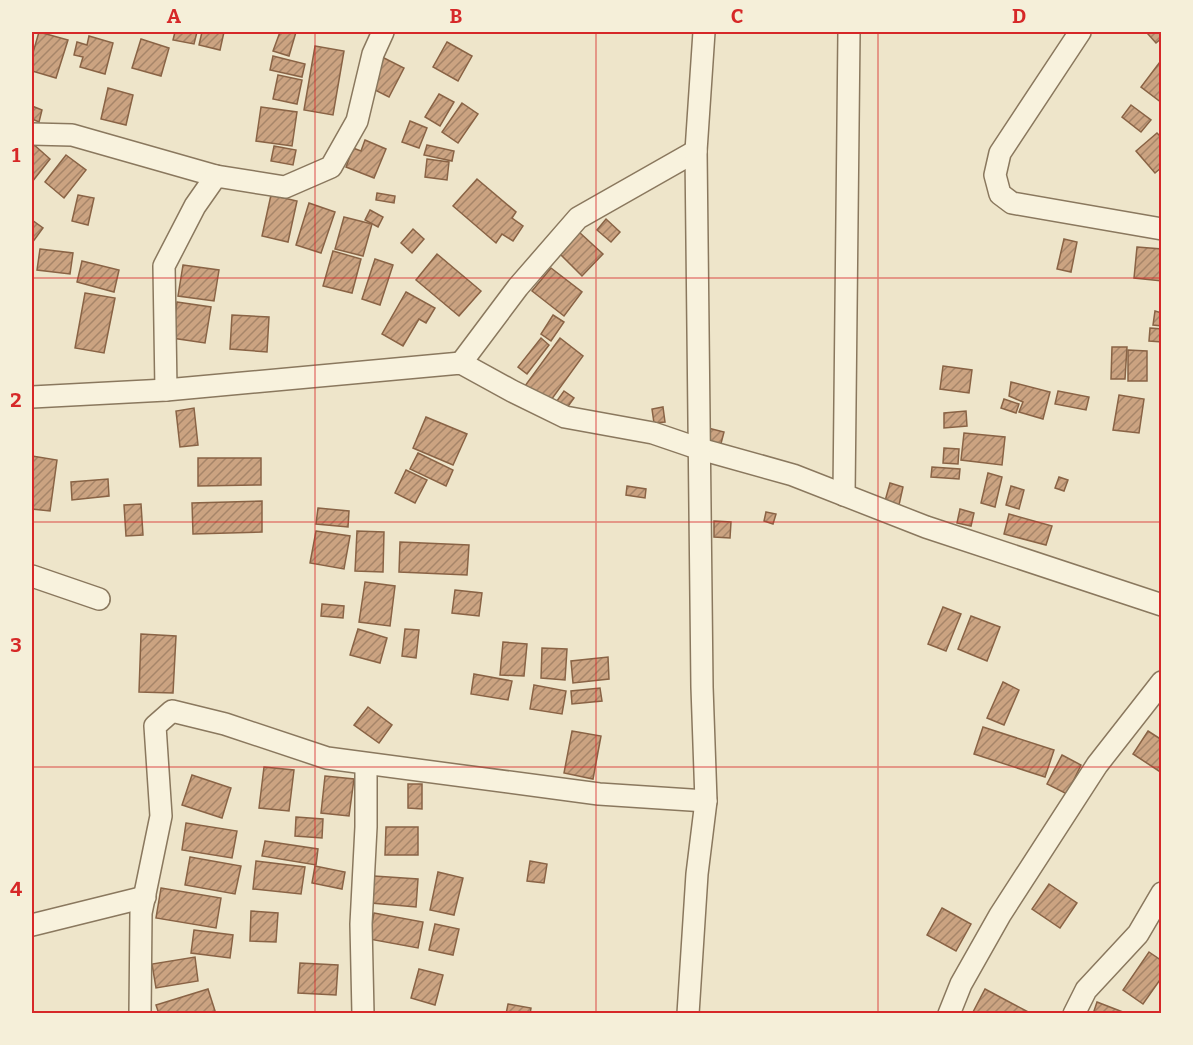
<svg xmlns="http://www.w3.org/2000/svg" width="1193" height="1045" font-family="Bitter,serif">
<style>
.building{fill:url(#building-hatch);stroke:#896345;stroke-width:1.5}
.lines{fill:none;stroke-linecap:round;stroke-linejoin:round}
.street-casing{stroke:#8a785e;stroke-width:24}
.street{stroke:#f8f2dd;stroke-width:21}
.grid{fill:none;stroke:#d62828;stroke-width:1.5;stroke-opacity:0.55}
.neatline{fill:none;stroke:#d62828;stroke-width:2}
.grid-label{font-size:20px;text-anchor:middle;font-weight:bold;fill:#d62828}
</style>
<defs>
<pattern id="building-hatch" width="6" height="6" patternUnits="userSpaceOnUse" patternTransform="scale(1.5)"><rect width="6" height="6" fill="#cba381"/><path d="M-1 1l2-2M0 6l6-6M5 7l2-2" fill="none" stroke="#a68569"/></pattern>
</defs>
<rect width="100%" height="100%" fill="#eee5ca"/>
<g class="building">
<polygon points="39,32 68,40 56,78 32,71 32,56"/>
<polygon points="175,32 197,32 194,44 173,40"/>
<polygon points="202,32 224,32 220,50 199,45"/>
<polygon points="280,32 296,32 289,56 273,51"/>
<polygon points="1150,32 1162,32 1162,38 1156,43 1148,34"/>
<polygon points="89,36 113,43 105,74 80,67 83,57 74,55 77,42 87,45"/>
<polygon points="141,39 169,48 161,76 132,68"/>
<polygon points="447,42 472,56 458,81 433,67"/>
<polygon points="315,46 344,51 333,115 304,110"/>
<polygon points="273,56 305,64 302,77 270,70"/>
<polygon points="384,58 404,68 389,97 369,87"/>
<polygon points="1160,62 1162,64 1162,103 1141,87"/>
<polygon points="278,75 302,80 297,104 273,99"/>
<polygon points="108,88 133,95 126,125 101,119"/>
<polygon points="439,94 454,102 440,126 425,117"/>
<polygon points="462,103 478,114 458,143 442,132"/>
<polygon points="1131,105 1151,120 1141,132 1122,117"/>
<polygon points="32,106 42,110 39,122 32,119"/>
<polygon points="261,107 297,112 292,146 256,141"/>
<polygon points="410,121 427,128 419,148 402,142"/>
<polygon points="1157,133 1162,138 1162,167 1155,173 1136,151"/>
<polygon points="365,140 386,149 374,178 346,167 353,148 361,151"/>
<polygon points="32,143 50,159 32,182"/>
<polygon points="427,145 454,151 452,161 424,155"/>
<polygon points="274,146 296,150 293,165 271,161"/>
<polygon points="66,155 86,170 64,198 45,182"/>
<polygon points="427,159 449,162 447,180 425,177"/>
<polygon points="477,179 516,212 512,218 523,226 513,241 502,234 496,243 453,206"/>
<polygon points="377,193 395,196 394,203 376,200"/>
<polygon points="78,195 94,198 88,225 72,221"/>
<polygon points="271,195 297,201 288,242 262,236"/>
<polygon points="309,203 335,212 321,253 296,245"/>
<polygon points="370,210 383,217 378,227 365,220"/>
<polygon points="344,217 372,224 363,256 335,249"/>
<polygon points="606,219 620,232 611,242 597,230"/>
<polygon points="32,220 43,228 32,243"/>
<polygon points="413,229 424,239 412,253 401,243"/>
<polygon points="579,232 603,254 582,276 559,253"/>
<polygon points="1064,239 1077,242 1071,272 1057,269"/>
<polygon points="1137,247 1162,249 1162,281 1134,278"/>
<polygon points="40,249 73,253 70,274 37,270"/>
<polygon points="333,251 361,259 352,293 323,286"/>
<polygon points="437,254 481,291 459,316 416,280"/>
<polygon points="375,259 393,265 380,305 362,299"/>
<polygon points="82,261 119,270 114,292 77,282"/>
<polygon points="183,265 219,270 214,301 178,296"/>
<polygon points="551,268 582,292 564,316 532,291"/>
<polygon points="406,292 435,308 426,323 419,319 403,346 382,334"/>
<polygon points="85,293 115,298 104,353 75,348"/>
<polygon points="177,302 211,307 205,343 172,338"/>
<polygon points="1155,311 1162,313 1162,326 1153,325"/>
<polygon points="232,315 269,317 267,352 230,349"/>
<polygon points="553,315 564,322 551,341 541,334"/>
<polygon points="1150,328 1162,329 1162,342 1149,341"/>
<polygon points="541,338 549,345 527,374 518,367"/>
<polygon points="560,338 583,356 546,407 522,390"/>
<polygon points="1112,347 1127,347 1125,379 1111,379"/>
<polygon points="1128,350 1147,351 1147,381 1128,381"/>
<polygon points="943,366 972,370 969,393 940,389"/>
<polygon points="1011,382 1050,392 1043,419 1019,412 1023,402 1009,396"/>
<polygon points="564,391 574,398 564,412 554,405"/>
<polygon points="1058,391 1089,397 1086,410 1055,404"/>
<polygon points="1119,395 1144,399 1139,433 1113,430"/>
<polygon points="1004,399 1019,404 1016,413 1001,408"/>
<polygon points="663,407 665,422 654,423 652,409"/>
<polygon points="194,408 198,445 180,447 176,411"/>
<polygon points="966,411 967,426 944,428 944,413"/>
<polygon points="426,417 467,434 453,465 413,448"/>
<polygon points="708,428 724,432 719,451 703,447"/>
<polygon points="964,433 1005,437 1002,465 961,460"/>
<polygon points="944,448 959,449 958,464 943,463"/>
<polygon points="418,453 453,470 446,486 410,469"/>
<polygon points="32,456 57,460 50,511 32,509"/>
<polygon points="198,458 261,458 261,485 198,486"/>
<polygon points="932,467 960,469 959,479 931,477"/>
<polygon points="406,470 427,480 415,503 395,493"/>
<polygon points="988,473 1002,477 995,507 981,503"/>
<polygon points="1059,477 1068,480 1064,491 1055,488"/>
<polygon points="108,479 109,496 72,500 71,482"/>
<polygon points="890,483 903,487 899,505 885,501"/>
<polygon points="627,486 646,489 645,498 626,495"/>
<polygon points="1011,486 1024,490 1019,509 1006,505"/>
<polygon points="262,501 262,532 193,534 192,503"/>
<polygon points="141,504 143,535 126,536 124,505"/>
<polygon points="318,508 349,511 348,527 316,524"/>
<polygon points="960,509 974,513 971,526 957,523"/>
<polygon points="766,512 776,514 773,524 764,521"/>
<polygon points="1009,514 1052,526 1046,545 1004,534"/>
<polygon points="714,521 731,522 730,538 714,537"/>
<polygon points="316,531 350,536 344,569 310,563"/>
<polygon points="357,531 384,532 383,572 355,571"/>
<polygon points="400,542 469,545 467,575 399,572"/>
<polygon points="365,582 395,586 390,626 359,622"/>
<polygon points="455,590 482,593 479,616 452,613"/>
<polygon points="322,604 344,606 343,618 321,616"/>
<polygon points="943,607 961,614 946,651 928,644"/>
<polygon points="971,616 1000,627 987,661 958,649"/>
<polygon points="358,629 387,638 380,663 350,655"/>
<polygon points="405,629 419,630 416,658 402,656"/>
<polygon points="141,634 176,636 173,693 139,692"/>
<polygon points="503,642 527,644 524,676 500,675"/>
<polygon points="542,648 567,649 565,680 541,678"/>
<polygon points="608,657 609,679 573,683 571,661"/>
<polygon points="474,674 512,681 508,700 471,694"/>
<polygon points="1003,682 1019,690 1004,725 987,718"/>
<polygon points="534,685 566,691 562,714 530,709"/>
<polygon points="600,688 602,701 572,704 571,691"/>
<polygon points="368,707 392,725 379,743 354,725"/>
<polygon points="983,727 1054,750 1045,777 974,754"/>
<polygon points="572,731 601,736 593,779 564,773"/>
<polygon points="1148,731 1162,740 1162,773 1133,754"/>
<polygon points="1062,755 1081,765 1067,794 1047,784"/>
<polygon points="264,767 294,770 289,811 259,808"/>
<polygon points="192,775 231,788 222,818 182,805"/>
<polygon points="325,776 354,779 349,816 321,813"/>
<polygon points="408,784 422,784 422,809 408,808"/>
<polygon points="296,817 323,819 322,838 295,836"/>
<polygon points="186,823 237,831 232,858 182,850"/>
<polygon points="386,827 418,827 418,855 385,855"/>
<polygon points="265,841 318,849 316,865 262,856"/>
<polygon points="190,857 241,866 235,894 185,885"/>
<polygon points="256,861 305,867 301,894 253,889"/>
<polygon points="530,861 547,864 544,883 527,881"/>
<polygon points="315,866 345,872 342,889 312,883"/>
<polygon points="438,872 463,878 454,915 430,910"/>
<polygon points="374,876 418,879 416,907 371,903"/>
<polygon points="1049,884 1077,903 1060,928 1032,909"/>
<polygon points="161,888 221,898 216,928 156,918"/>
<polygon points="942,908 971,924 956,951 927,935"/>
<polygon points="251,911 278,913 276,942 250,941"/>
<polygon points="374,913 423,922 418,948 369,939"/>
<polygon points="435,924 459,929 453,955 429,950"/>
<polygon points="194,930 233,935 230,958 191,953"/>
<polygon points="1149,952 1162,961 1162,977 1143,1004 1123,990"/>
<polygon points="195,957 198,981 156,988 152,964"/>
<polygon points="300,963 338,965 336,995 298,993"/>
<polygon points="419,969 443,975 435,1005 411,998"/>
<polygon points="208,989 216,1014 159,1014 156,1005"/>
<polygon points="985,989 1032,1014 972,1014"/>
<polygon points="1097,1002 1128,1014 1093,1014"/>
<polygon points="508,1004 531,1008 530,1014 506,1014"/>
</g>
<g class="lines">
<defs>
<g id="street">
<polyline points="1080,32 1000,153 995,175 1000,194 1012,203 1162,229"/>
<polyline points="32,134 72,135 216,176"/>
<polyline points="461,363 518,287 578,218 696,151"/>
<polyline points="166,390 164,266 195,206 216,176 285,187 331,167 357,121 373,54 383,32"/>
<polyline points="32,397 166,390 461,363 512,391 565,417 653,433 700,449 793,475 926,527 1162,605"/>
<polyline points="844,495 849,32"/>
<polyline points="32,576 99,599"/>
<polyline points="32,925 145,897"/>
<polyline points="140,1014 141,913 161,816 155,726 172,711 225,724 327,758 599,794 706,801"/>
<polyline points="363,1014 361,924 366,827 366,764"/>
<polyline points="688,1014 697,874 706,801 702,687 696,151 704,32"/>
<polyline points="949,1014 961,984 1000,915 1097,765 1162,682"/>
<polyline points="1074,1014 1086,990 1138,934 1162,893"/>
</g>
</defs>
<use href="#street" class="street-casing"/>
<use href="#street" class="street"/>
</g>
<path class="grid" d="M315 32V1014M596 32V1014M878 32V1014M32 278H1162M32 522H1162M32 767H1162"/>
<rect width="1193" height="1045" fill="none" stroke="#f5efd9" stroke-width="66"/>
<rect x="33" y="33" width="1127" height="979" class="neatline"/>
<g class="grid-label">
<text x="174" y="23">A</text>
<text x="456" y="23">B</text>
<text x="737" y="23">C</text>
<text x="1019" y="23">D</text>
<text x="16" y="162">1</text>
<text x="16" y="407">2</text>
<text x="16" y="652">3</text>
<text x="16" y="896">4</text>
</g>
</svg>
